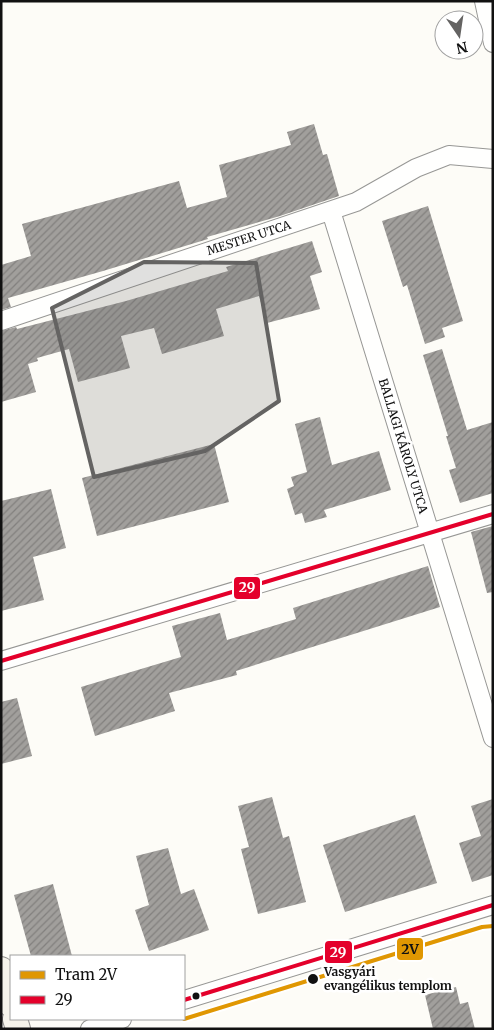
<svg xmlns="http://www.w3.org/2000/svg" width="494" height="1030" font-family="Merriweather,serif">
<style>
.building{fill:url(#building-hatch)}
.lines{fill:none;stroke-linecap:round;stroke-linejoin:round}
.street-casing{stroke:#979795;stroke-width:20}
.secondary-casing{stroke:#8e8d8b;stroke-width:26}
.street{stroke:#fffffe;stroke-width:18}
.secondary{stroke:#f6f4eb;stroke-width:24}
.bus-1-casing{stroke:#fff;stroke-width:8}
.bus-1{stroke:#e4002b;stroke-width:4}
.tram-1-casing{stroke:#fff;stroke-width:8}
.tram-1{stroke:#e09702;stroke-width:4}
.marked{fill:#646362;fill-opacity:0.2;stroke:#646362;stroke-width:4;stroke-linejoin:round}
.stop-dot{fill:#111;stroke:#fff;stroke-width:2}
.labels{text-anchor:middle;stroke-width:5;stroke-linejoin:round;paint-order:stroke}
.street-label{font-size:12px;fill:#111;stroke:#fff}
.stop-label{font-size:12px;font-weight:bold;fill:#111;stroke:#fff;text-anchor:start}
.line-badge{stroke:#fff;stroke-width:2}
.badge-label{font-size:14px;text-anchor:middle;font-weight:bold;fill:#fff}
.pale-badge-label{font-size:14px;text-anchor:middle;font-weight:bold;fill:#111}
</style>
<defs>
<pattern id="building-hatch" width="6" height="6" patternUnits="userSpaceOnUse" patternTransform="scale(1.25)"><rect width="6" height="6" fill="#a19f9c"/><path d="M-1 1l2-2M0 6l6-6M5 7l2-2" fill="none" stroke="#82807e"/></pattern>
</defs>
<rect width="100%" height="100%" fill="#fdfcf7"/>
<g class="building">
<polygon points="314,124 323,155 327,154 339,196 280,216 207,237 208,239 103,271 8,298 11,307 1,310 1,265 31,256 22,224 179,181 187,208 227,197 219,165 291,145 287,132"/>
<polygon points="428,206 463,321 442,328 445,337 425,344 407,285 403,287 382,221"/>
<polygon points="312,241 322,272 310,276 320,309 267,323 259,296 216,309 224,336 162,354 154,328 121,336 130,368 78,382 69,349 37,358 38,361 28,364 36,392 1,402 1,331 16,327 17,329 126,301 228,271 226,267"/>
<polygon points="442,349 467,430 493,422 493,493 460,503 449,470 456,468 446,436 448,436 423,355"/>
<polygon points="320,417 332,465 379,451 391,490 324,510 327,517 305,523 302,513 295,515 287,489 294,486 291,477 307,472 295,424"/>
<polygon points="214,444 229,502 97,536 82,478"/>
<polygon points="51,489 66,548 33,557 44,600 1,611 1,501"/>
<polygon points="493,526 493,592 487,593 471,532"/>
<polygon points="428,566 440,607 236,671 237,675 169,693 175,711 95,736 81,687 181,657 172,626 220,613 227,640 296,619 293,608"/>
<polygon points="17,698 32,756 1,764 1,702"/>
<polygon points="272,797 283,838 289,836 306,902 258,914 241,849 249,847 238,806"/>
<polygon points="493,799 493,875 472,882 459,843 481,836 471,806"/>
<polygon points="415,815 437,883 345,912 323,845"/>
<polygon points="168,848 181,894 194,889 209,930 149,951 135,910 149,905 136,856"/>
<polygon points="53,884 72,956 31,956 14,895"/>
<polygon points="456,987 460,1004 468,1002 475,1029 433,1029 425,995"/>
</g>
<g class="lines">
<defs>
<g id="street">
<polyline points="484,1 493,43"/>
<polyline points="331,211 493,738"/>
<polyline points="1,321 356,202 416,168 449,155 493,159"/>
<polyline points="1,661 493,514"/>
<polyline points="184,1000 493,905"/>
<polyline points="90,1029 122,1019"/>
</g>
<g id="secondary">
<polyline points="1,969 11,1005"/>
<polyline points="15,1019 18,1029"/>
</g>
</defs>
<use href="#street" class="street-casing"/>
<use href="#secondary" class="secondary-casing"/>
<use href="#street" class="street"/>
<use href="#secondary" class="secondary"/>
<defs>
<g id="bus-1">
<polyline points="1,661 493,514"/>
<polyline points="184,1000 493,905"/>
</g>
</defs>
<use href="#bus-1" class="bus-1-casing"/>
<use href="#bus-1" class="bus-1"/>
<defs>
<polyline id="tram-1" points="184,1019 482,927 493,926"/>
</defs>
<use href="#tram-1" class="tram-1-casing"/>
<use href="#tram-1" class="tram-1"/>
</g>
<path class="marked" d="M144 262 256 263 279 401 205 451 94 477 52 308Z"/>
<g class="stop-dot">
<circle cx="313" cy="979" r="6"/>
<circle cx="196" cy="996" r="4.5"/>
</g>
<g class="labels">
<g class="street-label">
<text transform="translate(249 238) rotate(-18)" y="4">MESTER UTCA</text>
<text transform="translate(403 446) rotate(73)" y="4">BALLAGI KÁROLY UTCA</text>
</g>
<g class="stop-label">
<text x="324" y="976">Vasgyári<tspan x="324" dy="14">evangélikus templom</tspan></text>
</g>
</g>
<g class="line-badge">
<rect x="233" y="576" width="28" height="24" rx="5" fill="#e4002b"/>
<rect x="396" y="937" width="28" height="24" rx="5" fill="#e09702"/>
<rect x="324" y="940" width="29" height="24" rx="5" fill="#e4002b"/>
</g>
<g class="badge-label">
<text x="247" y="592">29</text>
<text x="338" y="957">29</text>
</g>
<g class="pale-badge-label">
<text x="410" y="954">2V</text>
</g>
<rect width="494" height="1030" fill="none" stroke="#111111" stroke-width="5"/>
<rect x="10" y="955" width="175" height="65" fill="#ffffff" stroke="#a0a0a0"/>
<rect x="20" y="971" width="25" height="8" fill="#e09702" stroke="#a0a0a0"/>
<text x="55" y="980" font-size="15" fill="#111111">Tram 2V</text>
<rect x="20" y="996" width="25" height="8" fill="#e4002b" stroke="#a0a0a0"/>
<text x="55" y="1005" font-size="15" fill="#111111">29</text>
<g transform="translate(459 35) rotate(167)"><circle r="24" fill="#ffffff" stroke="#a0a0a0"/>
<path d="M0-4L9 19L0 12L-9 19Z" fill="#646362"/>
<text y="-8" font-size="14" font-weight="bold" text-anchor="middle" fill="#111111">N</text>
</g>
</svg>
